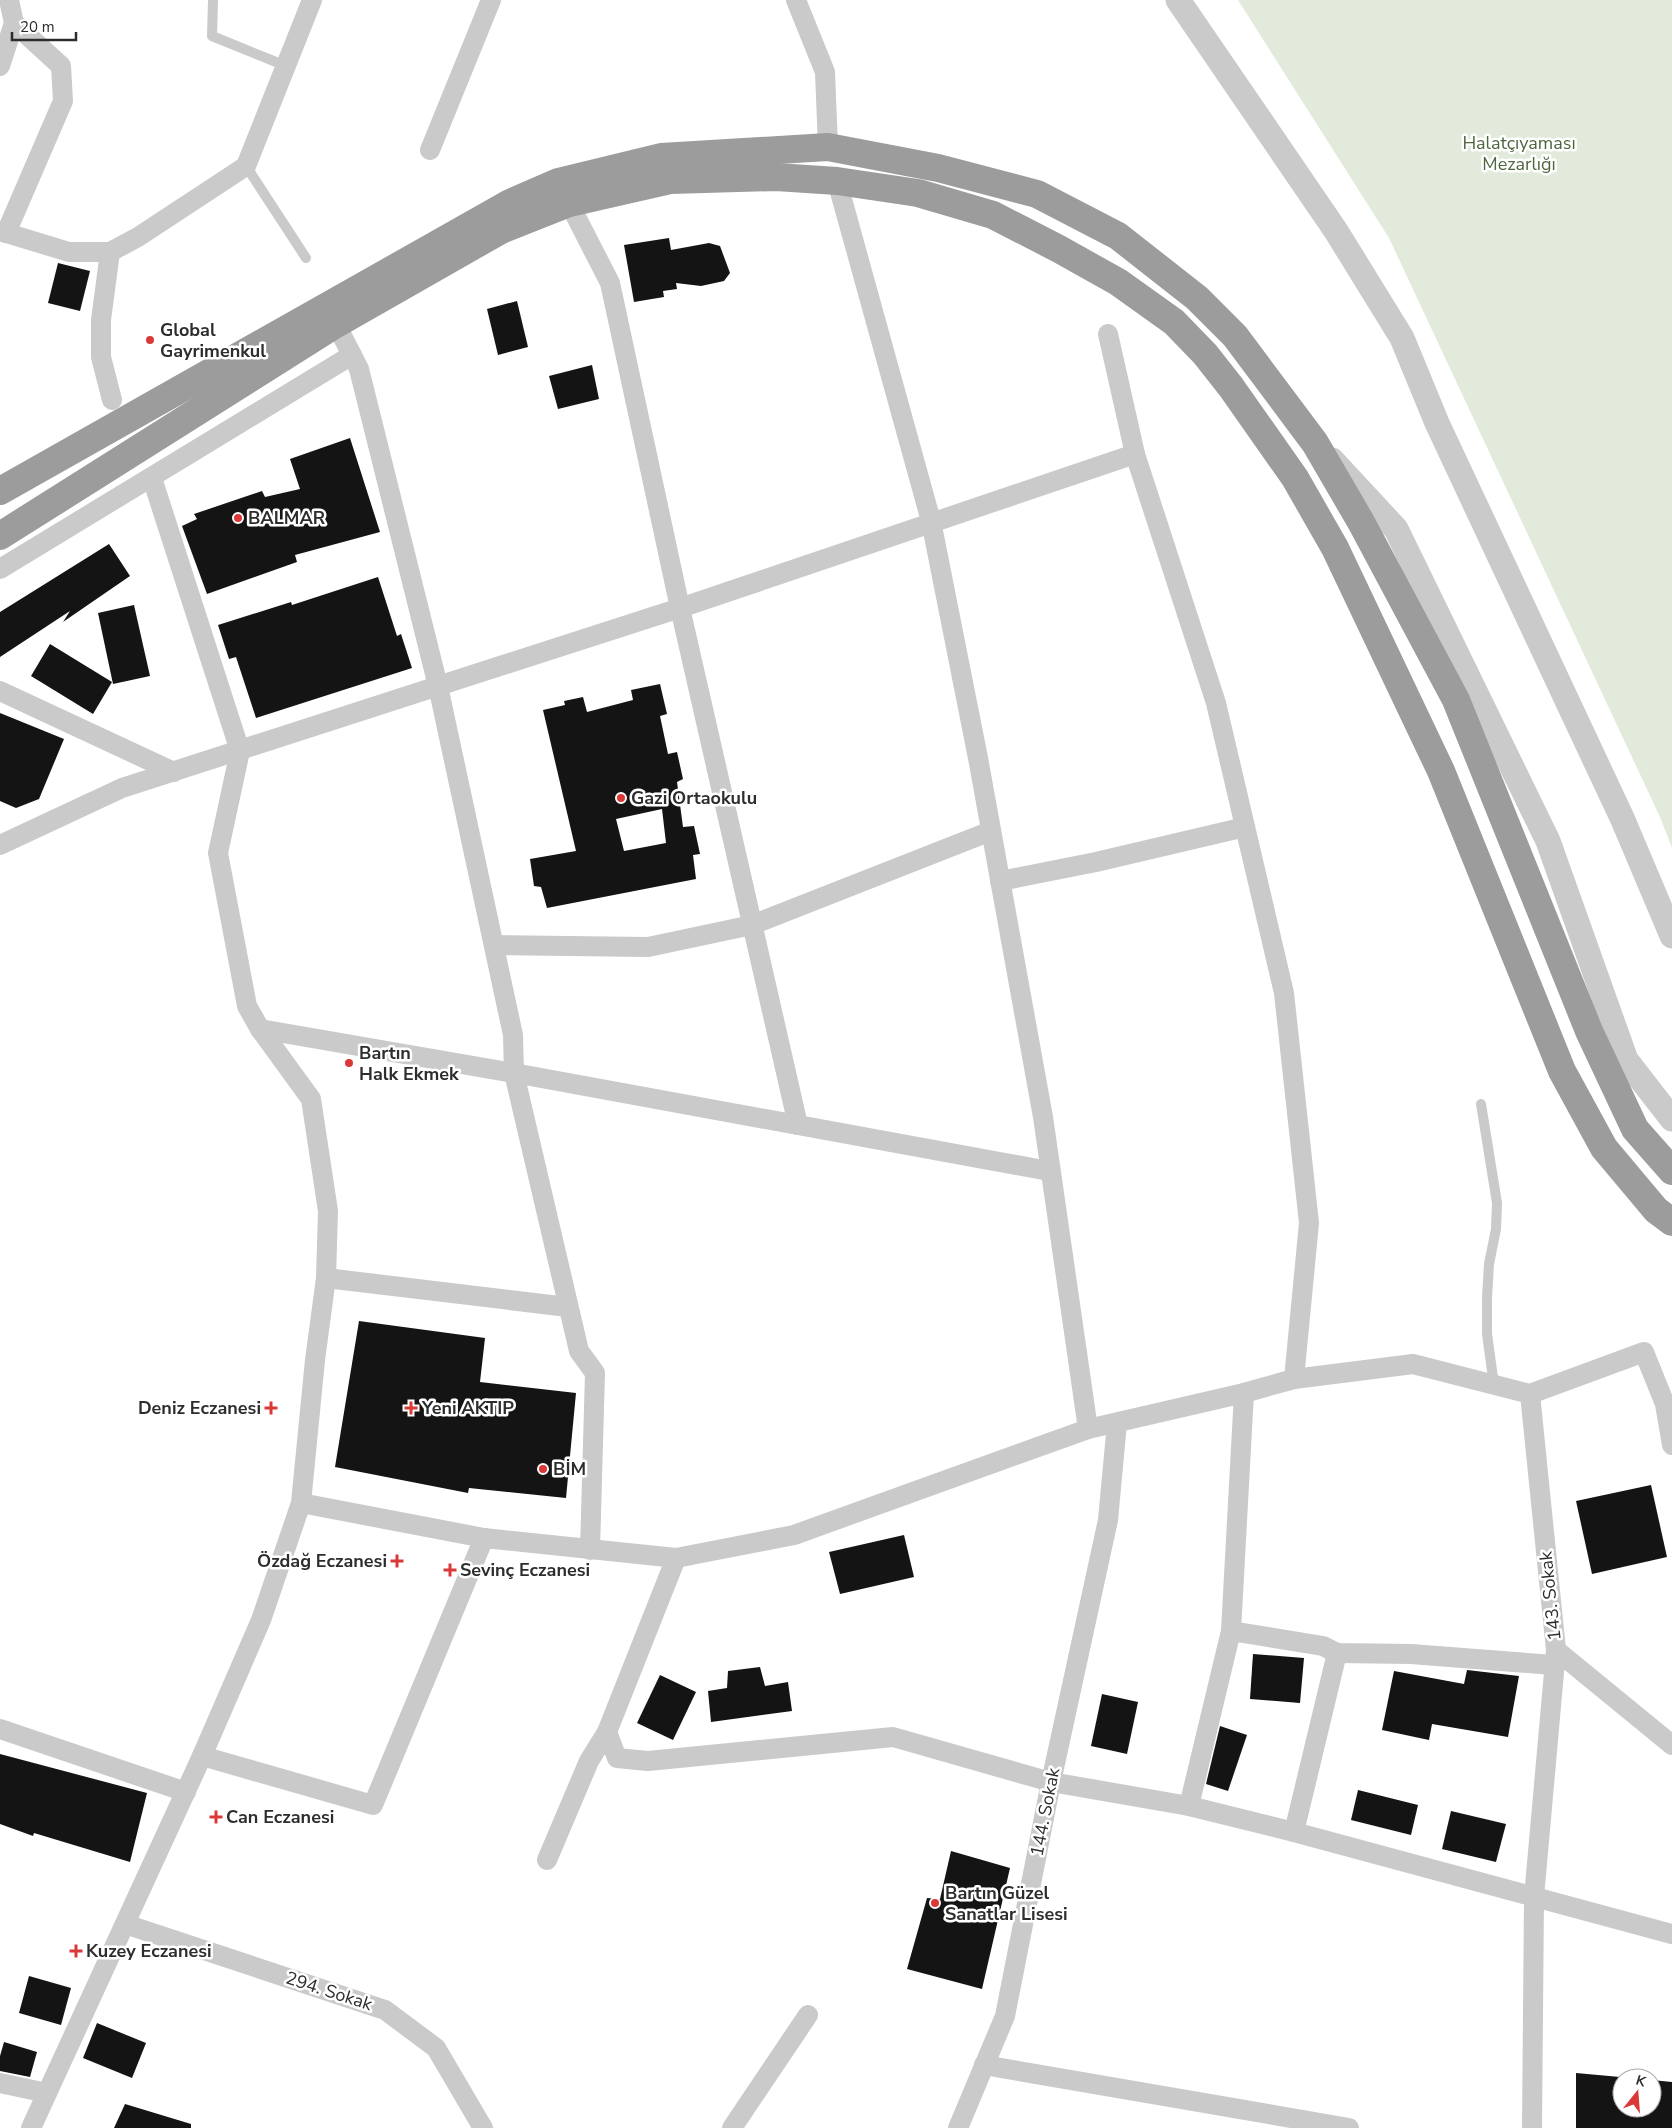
<svg xmlns="http://www.w3.org/2000/svg" width="1672" height="2128" font-family="'Nunito Sans',sans-serif">
<style>
.green{fill:#e2eadb}
.building{fill:#141414;fill-rule:evenodd}
.lines{fill:none;stroke-linecap:round;stroke-linejoin:round}
.service{stroke:#cacaca;stroke-width:10}
.minor{stroke:#cacaca;stroke-width:20}
.tertiary{stroke:#cacaca;stroke-width:25}
.trunk{stroke:#9c9c9c;stroke-width:28}
.poi-dot{fill:#db3838;stroke:#fff;stroke-width:2}
.labels{text-anchor:middle;stroke-width:5;stroke-linejoin:round;paint-order:stroke}
.park-label{font-size:18px;fill:#4d663d;stroke:#fff}
.poi-label{font-size:18px;font-weight:bold;fill:#2d2d2d;stroke:#fff;text-anchor:start}
.street-label{font-size:18px;fill:#2d2d2d;stroke:#fff}
</style>
<rect width="100%" height="100%" fill="#fff"/>
<polygon class="green" points="1238,0 1672,0 1672,848 1660,817 1389,238"/>
<g class="building">
<polygon points="669,238 671,250 709,243 720,246 730,273 724,281 701,286 676,283 677,289 663,291 664,297 634,302 624,245"/>
<polygon points="58,263 90,271 80,311 48,303"/>
<polygon points="517,301 528,347 498,355 487,309"/>
<polygon points="592,365 599,399 558,409 549,376"/>
<polygon points="350,438 380,532 295,555 297,562 207,594 182,526 197,519 194,514 262,491 265,497 300,489 290,459"/>
<polygon points="109,544 130,576 63,622 70,611 0,657 0,612"/>
<polygon points="378,577 397,636 401,634 412,668 256,718 236,657 229,659 218,625 291,602 292,605"/>
<polygon points="134,605 150,676 113,684 98,613"/>
<polygon points="50,644 112,682 93,714 31,676"/>
<path d="M660 684 667 714 660 716 668 754 677 752 683 779 677 782 683 827 694 826 700 854 693 855 696 879 547 908 541 887 534 886 530 859 576 851 543 710 565 705 564 701 583 697 587 712 633 700 631 690ZM662 809 666 843 624 851 616 819Z"/>
<polygon points="0,713 64,739 39,799 16,808 0,801"/>
<polygon points="359,1321 485,1338 480,1382 576,1393 566,1498 469,1488 468,1493 335,1467"/>
<polygon points="1651,1485 1667,1557 1592,1574 1576,1501"/>
<polygon points="904,1535 914,1577 840,1594 829,1552"/>
<polygon points="1253,1654 1304,1658 1300,1703 1250,1699"/>
<polygon points="760,1667 765,1686 788,1682 792,1711 711,1722 708,1691 727,1688 728,1671"/>
<polygon points="1467,1670 1519,1676 1508,1737 1432,1724 1429,1740 1382,1730 1394,1671 1464,1684"/>
<polygon points="660,1675 696,1692 673,1740 637,1723"/>
<polygon points="1102,1694 1138,1702 1127,1754 1091,1746"/>
<polygon points="1220,1726 1247,1735 1228,1791 1206,1784"/>
<polygon points="0,1754 147,1793 130,1862 34,1833 33,1836 0,1824"/>
<polygon points="1358,1790 1418,1805 1411,1835 1351,1820"/>
<polygon points="1451,1811 1506,1824 1496,1862 1442,1849"/>
<polygon points="951,1851 1010,1868 982,1989 907,1969 927,1898 940,1899"/>
<polygon points="29,1976 71,1988 61,2025 19,2013"/>
<polygon points="97,2023 146,2043 132,2078 83,2058"/>
<polygon points="4,2042 37,2052 30,2077 0,2071 0,2056"/>
<polygon points="1576,2073 1631,2078 1622,2078 1622,2108 1652,2108 1652,2080 1672,2082 1672,2128 1576,2128"/>
<polygon points="125,2104 191,2124 191,2128 114,2128"/>
</g>
<g class="lines">
<g class="service">
<polyline points="213,0 212,36 286,66"/>
<polyline points="246,166 306,258"/>
<polyline points="1481,1104 1497,1203 1496,1229 1489,1264 1487,1298 1487,1334 1494,1385"/>
</g>
<g class="minor">
<polyline points="796,0 825,72 828,147"/>
<polyline points="0,66 14,23"/>
<polyline points="430,150 491,0"/>
<polyline points="837,181 931,521 978,758 1043,1117 1088,1429"/>
<polyline points="569,203 610,283 680,608 798,1125"/>
<polyline points="0,231 69,252 110,252 138,237 246,166 312,0"/>
<polyline points="6,233 63,101 61,66 14,23 9,0"/>
<polyline points="110,252 101,320 101,357 112,400"/>
<polyline points="336,324 359,369 438,686 513,1035 514,1073 579,1351 595,1373 590,1550"/>
<polyline points="1108,334 1135,454 1216,703 1284,993 1309,1223 1294,1379"/>
<polyline points="0,569 352,355"/>
<polyline points="0,691 174,772"/>
<polyline points="0,845 122,788 680,608 1135,454"/>
<polyline points="1000,881 1096,862 1245,827"/>
<polyline points="494,945 648,947 752,925 991,831"/>
<polyline points="260,1029 514,1073 1049,1171"/>
<polyline points="326,1278 568,1307"/>
<polyline points="1530,1394 1556,1650 1534,1897 1532,2128"/>
<polyline points="301,1503 484,1538 676,1558 794,1535 1088,1429 1244,1393 1294,1379 1413,1364 1530,1394 1644,1352 1665,1404 1672,1445"/>
<polyline points="676,1558 607,1732 617,1758 648,1761 893,1737 1051,1782 1189,1806 1294,1832 1672,1934"/>
<polyline points="1231,1631 1323,1646 1337,1653 1411,1654 1554,1665"/>
<polyline points="1556,1650 1672,1745"/>
<polyline points="0,1729 186,1792"/>
<polyline points="202,1756 373,1805 484,1538"/>
<polyline points="1189,1806 1231,1631 1244,1393"/>
<polyline points="1294,1832 1337,1653"/>
<polyline points="547,1860 589,1761 607,1732"/>
<polyline points="125,1924 385,2010 436,2048 483,2128"/>
<polyline points="984,2065 1349,2128"/>
<polyline points="0,2083 47,2093"/>
<polyline points="31,2128 202,1756 261,1620 301,1503 315,1360 326,1278 328,1211 311,1099 260,1029 247,1006 218,853 240,751 152,478"/>
<polyline points="732,2128 808,2015"/>
<polyline points="958,2128 1005,2016 1051,1782 1108,1520 1117,1423"/>
</g>
<g class="tertiary">
<polyline points="1178,0 1336,231 1402,338 1437,423 1623,820 1672,936"/>
<polyline points="1332,460 1396,529 1548,841 1626,1060 1672,1119"/>
</g>
<g class="trunk">
<polyline points="0,491 510,203 558,182 661,157 828,147 938,168 1037,194 1118,236 1197,298 1235,336 1315,443 1361,522 1456,700 1589,1031 1635,1129 1672,1171"/>
<polyline points="0,536 336,324 501,230 569,203 670,180 776,177 837,181 918,193 993,215 1059,249 1118,282 1174,322 1205,354 1231,387 1295,478 1335,548 1441,771 1562,1071 1604,1148 1656,1210 1672,1222"/>
</g>
</g>
<g class="poi-dot">
<circle cx="150" cy="340" r="5"/>
<circle cx="238" cy="518" r="5"/>
<circle cx="621" cy="798" r="5"/>
<circle cx="349" cy="1063" r="5"/>
<path d="M268.5 1400.5h5v5h5v5h-5v5h-5v-5h-5v-5h5z"/>
<path d="M408.5 1400.5h5v5h5v5h-5v5h-5v-5h-5v-5h5z"/>
<circle cx="543" cy="1469" r="5"/>
<path d="M394.5 1553.5h5v5h5v5h-5v5h-5v-5h-5v-5h5z"/>
<path d="M447.5 1562.5h5v5h5v5h-5v5h-5v-5h-5v-5h5z"/>
<path d="M213.5 1809.5h5v5h5v5h-5v5h-5v-5h-5v-5h5z"/>
<circle cx="935" cy="1903" r="5"/>
<path d="M73.5 1943.5h5v5h5v5h-5v5h-5v-5h-5v-5h5z"/>
</g>
<g class="labels">
<g class="park-label">
<text x="1519" y="149">Halatçıyaması<tspan x="1519" dy="21">Mezarlığı</tspan></text>
</g>
<g class="poi-label">
<text x="160" y="336">Global<tspan x="160" dy="21">Gayrimenkul</tspan></text>
<text x="248" y="524">BALMAR</text>
<text x="631" y="804">Gazi Ortaokulu</text>
<text x="359" y="1059">Bartın<tspan x="359" dy="21">Halk Ekmek</tspan></text>
<text x="261" y="1414" text-anchor="end">Deniz Eczanesi</text>
<text x="422" y="1414">Yeni AKTIP</text>
<text x="553" y="1475">BİM</text>
<text x="387" y="1567" text-anchor="end">Özdağ Eczanesi</text>
<text x="460" y="1576">Sevinç Eczanesi</text>
<text x="226" y="1823">Can Eczanesi</text>
<text x="945" y="1899">Bartın Güzel<tspan x="945" dy="21">Sanatlar Lisesi</tspan></text>
<text x="86" y="1957">Kuzey Eczanesi</text>
</g>
<g class="street-label">
<text transform="translate(1550 1596) rotate(-96)" y="6">143. Sokak</text>
<text transform="translate(1045 1812) rotate(-79)" y="6">144. Sokak</text>
<text transform="translate(329 1991) rotate(18)" y="6">294. Sokak</text>
</g>
</g>
<g transform="translate(1637 2093) rotate(17)"><circle r="24" fill="#ffffff" stroke="#ababab"/>
<path d="M0-4L9 19L0 12L-9 19Z" fill="#db3838"/>
<text y="-8" font-size="14" font-weight="bold" text-anchor="middle" fill="#2d2d2d">K</text>
</g>
<path d="M12 32v8h64v-8" fill="none" stroke="#2d2d2d" stroke-width="2.5"/>
<text x="20" y="32" font-size="15" fill="#2d2d2d" stroke="#ffffff" stroke-width="4" paint-order="stroke">20 m</text>
</svg>
